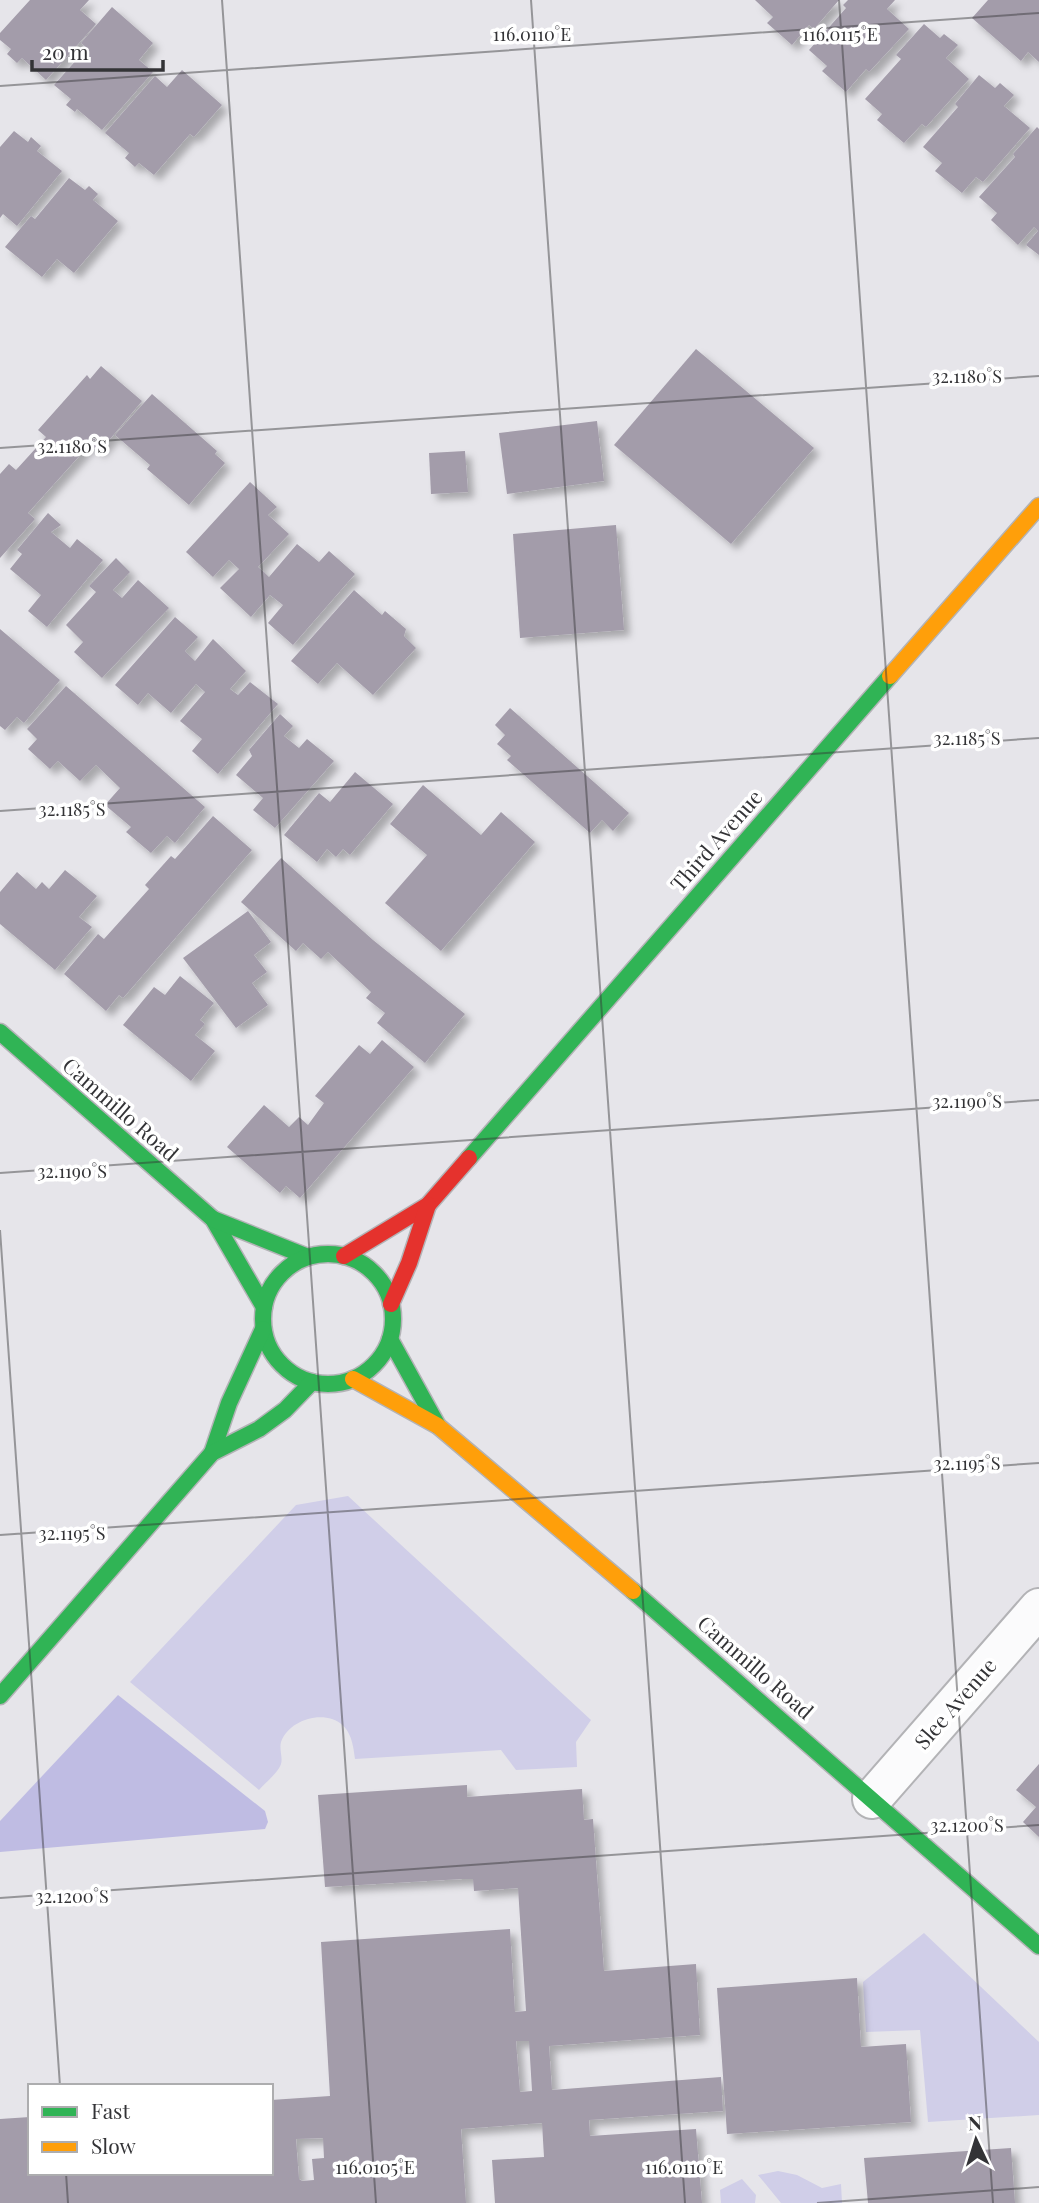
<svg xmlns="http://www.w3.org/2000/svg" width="1039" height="2203" font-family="'Playfair Display',serif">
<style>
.green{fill:#d0cee8}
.forest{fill:#bfbce3}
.building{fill:#a39caa;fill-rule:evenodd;filter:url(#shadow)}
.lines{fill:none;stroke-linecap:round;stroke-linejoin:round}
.street-casing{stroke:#b3b3b6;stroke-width:42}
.fast-casing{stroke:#b3b3b6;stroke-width:19}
.slow-casing{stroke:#b3b3b6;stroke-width:19}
.jam-casing{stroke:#b3b3b6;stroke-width:19}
.street{stroke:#fbfbfc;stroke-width:38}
.fast{stroke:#30b455;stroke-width:16}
.slow{stroke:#ff9f0a;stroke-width:16}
.jam{stroke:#e5322d;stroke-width:16}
.ticks{fill:none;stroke:#333336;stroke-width:2;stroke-opacity:0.45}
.labels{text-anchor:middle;stroke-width:7;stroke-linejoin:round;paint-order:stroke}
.street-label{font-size:21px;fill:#333336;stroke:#fff}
.ticks-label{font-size:18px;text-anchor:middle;fill:#333336;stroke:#fff;stroke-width:7;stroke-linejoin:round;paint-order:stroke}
</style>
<defs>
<filter id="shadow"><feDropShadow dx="6" dy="6" stdDeviation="3.5" flood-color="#0004"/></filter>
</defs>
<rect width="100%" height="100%" fill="#e6e5ea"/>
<g class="green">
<path d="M348 1496 591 1720 576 1742 577 1767 516 1770 501 1750 355 1759C353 1742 350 1725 332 1719 313 1713 288 1723 281 1742 279 1749 283 1758 281 1764 278 1773 265 1783 259 1790L130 1682 296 1505Z"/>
<polygon points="924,1933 1039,2042 1039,2115 928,2122 920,2030 866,2032 863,1982"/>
<polygon points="778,2171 797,2175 822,2188 841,2184 842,2203 781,2203 758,2175"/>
<polygon points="742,2179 756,2195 755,2203 721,2203 720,2190"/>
</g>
<polygon class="forest" points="118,1695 265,1811 268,1822 265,1829 0,1852 0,1821"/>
<g class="building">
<polygon points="30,0 89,0 80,10 96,24 46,80 22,58 17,63 7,54 11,49 0,40 0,33"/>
<polygon points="755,0 839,0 814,29 809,25 792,45 767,23 773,17"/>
<polygon points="848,0 895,0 887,9 909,29 869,72 866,69 846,92 822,71 827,66 809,50 846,8 843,5"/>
<polygon points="988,0 1039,0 1039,62 1028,52 1021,61 972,18"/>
<polygon points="112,7 153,43 139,60 153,72 102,130 77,109 75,112 66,105 71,99 54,85 87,48 81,43"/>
<polygon points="924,24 940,38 944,34 958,45 946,58 969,79 926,127 922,124 904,143 877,120 882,114 865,99 901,59 896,55"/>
<polygon points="182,70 222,105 194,137 190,134 154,175 139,163 135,167 125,158 129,153 105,133 155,76 167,87"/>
<polygon points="979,75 995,88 1000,83 1014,95 1004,106 1030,128 983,182 976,177 962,193 935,171 942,163 923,147 958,107 955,104"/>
<polygon points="1037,127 1039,129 1039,255 1026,245 1038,231 1034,227 1018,245 991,220 997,213 979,197 1015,157 1013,154"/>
<polygon points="14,131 28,142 31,137 41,146 37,151 62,171 17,226 3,214 0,218 0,147"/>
<polygon points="69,178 85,190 89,186 98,194 93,200 118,221 74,273 57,259 42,277 5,247 31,216 35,219"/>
<polygon points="696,349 814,448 731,544 614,445"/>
<polygon points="101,366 142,401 99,452 90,444 28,513 35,519 0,558 0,474 9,464 16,470 46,437 38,430 87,375 90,379"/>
<polygon points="152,394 217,451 215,454 225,463 189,505 147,469 150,465 115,435"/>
<polygon points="597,421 604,481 507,494 499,433"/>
<polygon points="465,451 468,492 431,494 429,453"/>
<polygon points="250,482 277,507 268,515 289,534 258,567 264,572 269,577 297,544 319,562 329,551 355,574 293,645 268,623 283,605 270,595 251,617 220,588 239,569 229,560 213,577 186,552"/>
<polygon points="48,513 61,525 51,532 70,548 77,539 103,560 47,627 28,611 41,595 10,569 22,554 17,550"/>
<polygon points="616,525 624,630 520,638 513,534"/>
<polygon points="116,558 130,572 113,590 122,598 138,580 169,608 102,678 74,652 83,642 66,625 96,592 89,586"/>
<polygon points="354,590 382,615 385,611 406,629 404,636 416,648 373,695 337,663 318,684 291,661"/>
<polygon points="175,617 198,637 185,651 195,661 213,639 246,671 230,689 238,695 250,682 278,704 218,774 192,751 202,739 180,721 205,692 196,684 171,713 148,693 138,705 115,685"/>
<polygon points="0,629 60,680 24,723 17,717 5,730 0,726"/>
<polygon points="66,686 205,807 175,843 167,836 151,853 126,832 131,827 105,805 120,788 96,765 80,781 58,761 50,769 28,749 37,739 27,729"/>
<polygon points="510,708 629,813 613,831 602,820 590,833 507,760 511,756 497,744 505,735 495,725"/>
<polygon points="280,714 293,726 284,736 299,748 307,739 334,761 275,828 253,810 263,798 236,775 252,756 249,750"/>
<polygon points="355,772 393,804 350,855 343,849 336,857 327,849 317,862 284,835 319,793 330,802"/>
<polygon points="423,785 481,835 501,812 535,842 441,951 385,903 427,855 390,824"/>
<polygon points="213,816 252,850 123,998 119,995 106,1011 64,974 98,934 104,939 149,889 145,885 171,856 175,859"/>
<polygon points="281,858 373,940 465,1014 425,1063 377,1023 385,1013 366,998 371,992 328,952 321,959 303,943 296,951 241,902"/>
<polygon points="65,870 97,896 79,917 92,927 55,970 0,924 0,892 17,872 36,889 42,882 49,889"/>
<polygon points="248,911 271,942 254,955 267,972 252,983 268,1005 236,1028 183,958"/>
<polygon points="180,976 214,1003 200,1020 205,1024 195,1035 215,1051 191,1081 123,1025 154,987 165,995"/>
<polygon points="382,1040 414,1067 300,1198 286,1186 280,1193 227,1147 264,1105 289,1127 299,1117 308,1125 324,1103 315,1096 359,1045 370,1054"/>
<polygon points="1039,1764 1039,1837 1023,1822 1036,1807 1016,1790"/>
<path d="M467 1785V1797L582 1789 584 1820 593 1819 604 1971 696 1964 700 2035 549 2046 552 2090 721 2077 723 2111 589 2120 590 2136 696 2129 702 2203H495L492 2160 544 2157 542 2123 461 2129 466 2203H0V2119L30 2117V2173H271V2100L330 2096 321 1942 510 1929 515 2012 526 2011 518 1888 474 1891 473 1879H462L325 1887 318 1795ZM516 2041H529L532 2091 520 2092ZM323 2138 324 2158 312 2159 314 2180 302 2181 299 2179 296 2139Z"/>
<polygon points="857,1978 861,2047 906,2044 911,2122 727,2134 717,1988"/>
<polygon points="1011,2148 1015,2203 868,2203 864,2158"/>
</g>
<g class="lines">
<defs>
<polyline id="street" points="872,1799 1039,1608"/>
<g id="fast">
<polyline points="0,1032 213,1219 264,1307"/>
<polyline points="469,1158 890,676"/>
<polyline points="213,1219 308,1257"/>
<circle cx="328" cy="1319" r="65"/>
<polyline points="390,1339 438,1426"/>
<polyline points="212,1453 229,1403 263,1329"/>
<polyline points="633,1591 1039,1946"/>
<polyline points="0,1696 212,1453 259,1429 285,1410 312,1382"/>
</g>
<g id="slow">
<polyline points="890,676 1039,506"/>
<polyline points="353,1379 438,1426 633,1591"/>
</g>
<g id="jam">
<polyline points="344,1256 428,1205 469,1158"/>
<polyline points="391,1304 409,1263 428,1205"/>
</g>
</defs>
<use href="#street" class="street-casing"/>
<use href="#fast" class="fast-casing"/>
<use href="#slow" class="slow-casing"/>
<use href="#jam" class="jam-casing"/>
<use href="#street" class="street"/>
<use href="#fast" class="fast"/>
<use href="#slow" class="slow"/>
<use href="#jam" class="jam"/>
</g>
<path class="ticks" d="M222 0 376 2203M531 0 685 2203M839 0 993 2203M0 86 1039 13M0 448 1039 376M0 811 1039 738M0 1173 1039 1100M0 1230 60 2086M0 1535 1039 1463M0 1898 1039 1825M66 2173 68 2203M817 2203 1039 2187"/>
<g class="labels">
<g class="street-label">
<text transform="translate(717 841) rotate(-49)" y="7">Third Avenue</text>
<text transform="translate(120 1110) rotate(41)" y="7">Cammillo Road</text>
<text transform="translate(755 1668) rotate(41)" y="7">Cammillo Road</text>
<text transform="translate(956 1704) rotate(-49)" y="7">Slee Avenue</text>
</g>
</g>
<g class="ticks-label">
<text x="532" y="41">116.0110°E</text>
<text x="840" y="41">116.0115°E</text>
<text x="967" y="383">32.1180°S</text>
<text x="72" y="453">32.1180°S</text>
<text x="967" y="745">32.1185°S</text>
<text x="72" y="816">32.1185°S</text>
<text x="967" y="1108">32.1190°S</text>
<text x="72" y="1178">32.1190°S</text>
<text x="967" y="1470">32.1195°S</text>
<text x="72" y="1540">32.1195°S</text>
<text x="967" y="1832">32.1200°S</text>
<text x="72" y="1903">32.1200°S</text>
<text x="375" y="2174">116.0105°E</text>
<text x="684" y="2174">116.0110°E</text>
</g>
<rect x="28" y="2084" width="245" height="91" fill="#ffffff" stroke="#adadaf" stroke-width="2"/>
<rect x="42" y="2107" width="35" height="10" fill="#30b455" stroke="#adadaf" stroke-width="2"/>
<text x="91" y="2119" font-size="21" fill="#333336">Fast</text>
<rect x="42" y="2142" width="35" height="10" fill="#ff9f0a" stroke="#adadaf" stroke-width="2"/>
<text x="91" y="2154" font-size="21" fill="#333336">Slow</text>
<g transform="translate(976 2140) rotate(356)" stroke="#ffffff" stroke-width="5" paint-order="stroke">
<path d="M0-5L12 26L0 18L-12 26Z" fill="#333336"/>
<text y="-10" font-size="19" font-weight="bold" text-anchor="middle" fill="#333336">N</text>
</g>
<path d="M32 60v10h131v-10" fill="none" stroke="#333336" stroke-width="3.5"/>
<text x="42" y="60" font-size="21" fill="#333336" stroke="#ffffff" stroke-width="5" paint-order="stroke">20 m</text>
</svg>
